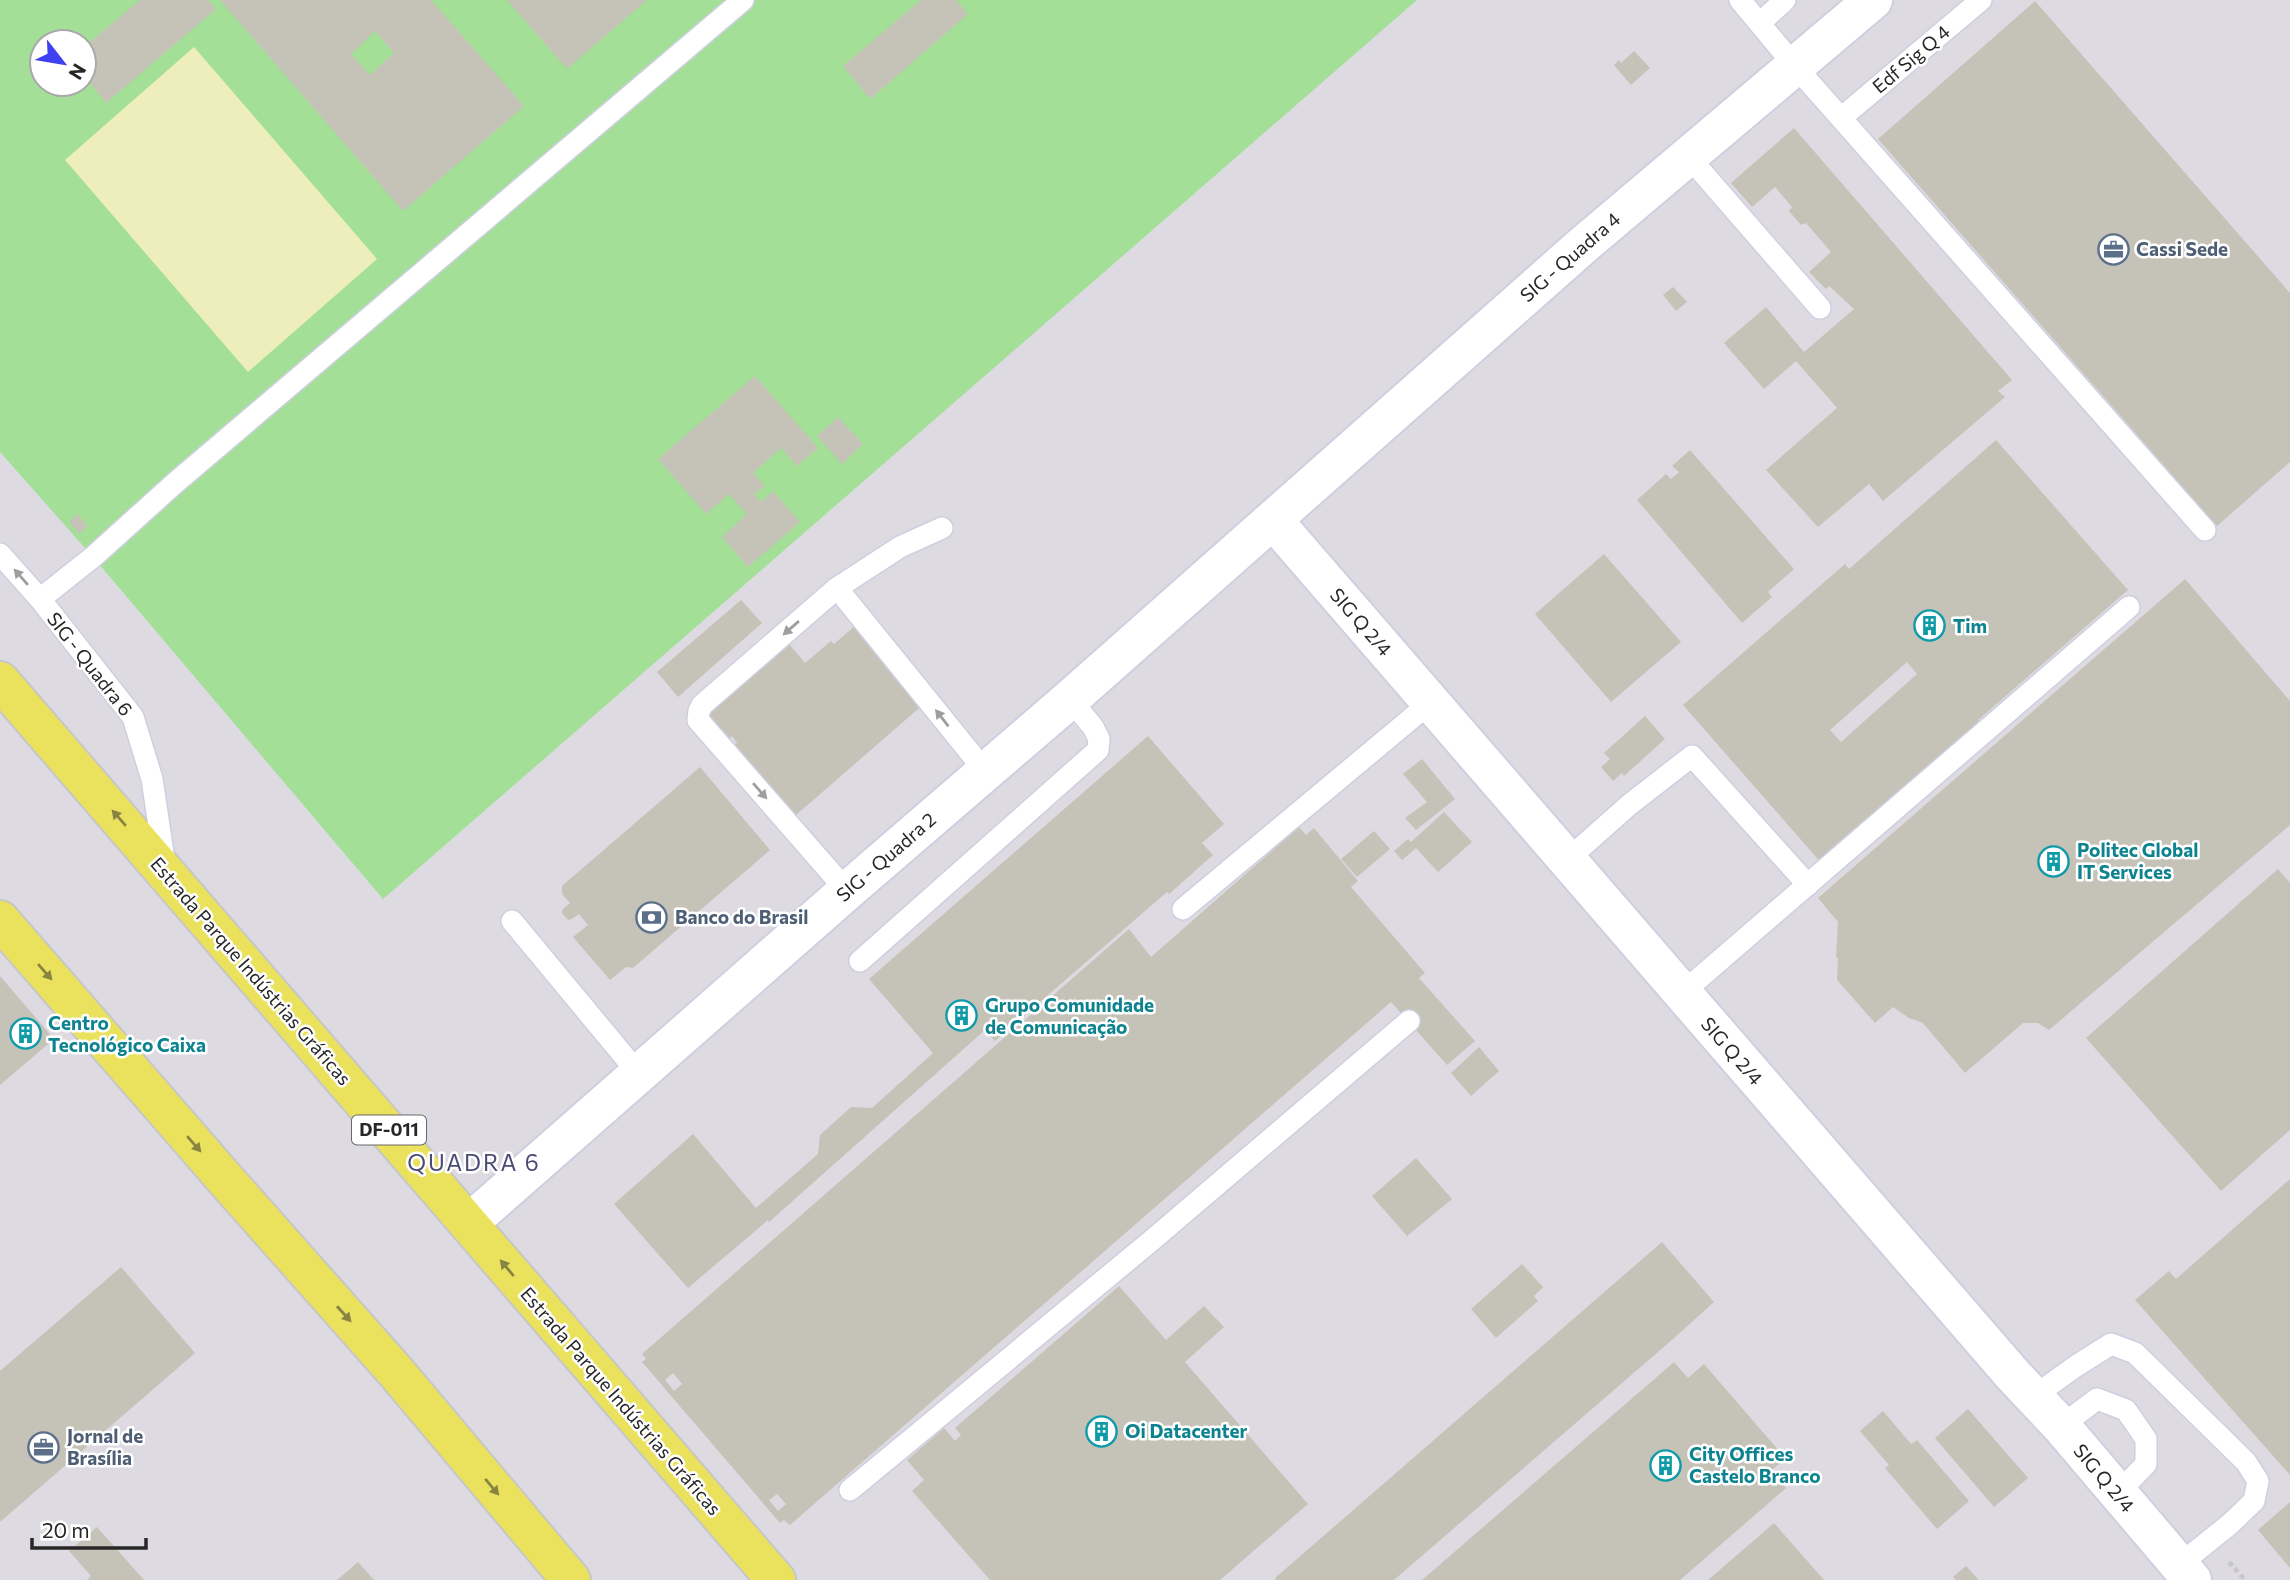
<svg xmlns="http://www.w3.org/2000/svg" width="2290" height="1580" font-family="Commissioner,sans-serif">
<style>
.industrial{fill:#dddae2;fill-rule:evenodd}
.green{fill:#a3df97;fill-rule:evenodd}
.sand{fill:#edeebc}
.building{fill:#c5c3b8;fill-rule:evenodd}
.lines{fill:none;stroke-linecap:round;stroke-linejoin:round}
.lane-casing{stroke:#cecfe0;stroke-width:24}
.secondary-casing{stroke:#cecfe0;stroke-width:42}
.primary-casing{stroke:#c7c7c7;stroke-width:42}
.path{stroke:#c7c7c7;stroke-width:4.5;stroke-dasharray:5 3.5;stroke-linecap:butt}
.lane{stroke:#fff;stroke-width:21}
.secondary{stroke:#fff;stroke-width:38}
.primary{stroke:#eae15d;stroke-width:38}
.oneway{fill:#9e9e9e}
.oneway2{fill:#888442}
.labels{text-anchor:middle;stroke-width:5;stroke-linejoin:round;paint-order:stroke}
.shield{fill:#fff;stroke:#686868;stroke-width:2}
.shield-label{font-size:18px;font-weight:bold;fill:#272727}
.street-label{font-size:19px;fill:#272727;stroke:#fff}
.service-label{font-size:19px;font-weight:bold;fill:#4e5e75;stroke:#fff;text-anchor:start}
.culture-label{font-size:19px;font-weight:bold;fill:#0d838f;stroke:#fff;text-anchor:start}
.quarter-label{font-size:23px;letter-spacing:2px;fill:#4a4a75;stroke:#fff}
</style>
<rect width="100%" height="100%" fill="#e9e5d9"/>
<path class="industrial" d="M0 0H2290V1580H0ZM42 42H84V84H42Z"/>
<path class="green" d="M0 0H1417L383 899 93 557 0 452ZM42 42H84V84H42Z"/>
<polygon class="sand" points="194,47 377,259 248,372 65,160"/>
<g class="building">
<polygon points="140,0 208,0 216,9 106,103 84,75 84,47"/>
<path d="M220 0H431L524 106 403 211ZM375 31 394 53 370 75 351 54Z"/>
<polygon points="507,0 647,0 567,69"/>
<polygon points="921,0 956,0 968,14 870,99 843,66"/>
<polygon points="2035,1 2290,293 2290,462 2217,526 1878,139"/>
<polygon points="1634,51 1650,68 1631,85 1614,65 1619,60 1621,63"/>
<polygon points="1794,128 2012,380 1998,391 2005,397 1883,501 1869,484 1818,527 1766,470 1837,408 1796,361 1764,389 1724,343 1766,307 1804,352 1854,309 1829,286 1826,289 1809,272 1831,252 1806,223 1801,225 1789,211 1792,207 1775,187 1752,207 1731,183"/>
<polygon points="1673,287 1687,302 1676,311 1663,295"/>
<polygon points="755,376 818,448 797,466 781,448 753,473 765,486 754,494 761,502 773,491 800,522 748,567 722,537 747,514 729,494 706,514 658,459"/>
<polygon points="838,417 863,444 842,464 817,436"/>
<path d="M1996 440 2128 590 1978 720 1983 726 1823 865 1683 705 1845 564 1849 569ZM1907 662 1917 674 1841 742 1830 730Z"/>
<polygon points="1690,450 1794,569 1768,592 1772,597 1742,623 1637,500 1666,474 1671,479 1679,472 1672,466"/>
<polygon points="77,514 88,526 79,534 69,522"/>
<polygon points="1604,554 1681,642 1611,702 1535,614"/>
<polygon points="2185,579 2290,701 2290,825 2049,1030 2038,1023 2023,1023 1965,1073 1923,1023 1909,1018 1893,1007 1875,1023 1837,980 1838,958 1836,957 1838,922 1818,898"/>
<polygon points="741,600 762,623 678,697 657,672"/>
<polygon points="856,625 926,702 788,822 727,751 737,743 732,736 722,745 689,710 778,631 805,663 831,641 834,644"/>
<polygon points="1645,716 1665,739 1624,776 1622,773 1613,781 1601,767 1610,759 1604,753"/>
<polygon points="1148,736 1224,824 1202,843 1213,855 1169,894 1167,892 995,1041 985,1030 769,1222 768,1220 688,1288 614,1204 693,1134 756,1208 818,1154 820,1135 851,1107 872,1108 933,1053 869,979"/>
<polygon points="1422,759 1455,799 1416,830 1405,818 1427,802 1403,774"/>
<polygon points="700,767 770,850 633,968 626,967 610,980 573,937 588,925 579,914 572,919 568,920 562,913 563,909 570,903 562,894 562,886"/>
<polygon points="1444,812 1472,842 1438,872 1416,848 1402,860 1394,851 1408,839 1411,842"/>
<path d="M1299 827 1306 835 1314 828 1358 881 1351 887 1425 973 1419 978 1475 1041 1447 1065 1391 1002 790 1525 784 1520 780 1523 642 1362 646 1359 642 1354 1129 929 1151 957ZM673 1373 682 1384 674 1391 665 1380ZM777 1494 786 1504 778 1511 769 1500Z"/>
<polygon points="1374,831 1390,849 1357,877 1341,859"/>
<polygon points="2278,869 2290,883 2290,1130 2221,1191 2086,1038"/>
<polygon points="0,976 54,1039 0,1085"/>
<polygon points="1479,1047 1499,1071 1471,1096 1451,1073"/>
<polygon points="1416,1158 1452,1199 1407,1236 1372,1196"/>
<polygon points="2290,1179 2290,1475 2135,1300 2169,1271 2176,1279"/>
<polygon points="1662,1242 1714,1302 1673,1339 1394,1580 1276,1580 1275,1578"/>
<polygon points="1522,1264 1543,1287 1534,1296 1538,1301 1496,1338 1471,1309"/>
<polygon points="121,1267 195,1353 0,1522 0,1371"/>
<polygon points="1119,1286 1166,1340 1204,1306 1224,1327 1185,1362 1308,1504 1220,1580 990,1580 912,1491 924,1480 907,1460 944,1428 955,1441 961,1435 955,1428"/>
<polygon points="1674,1362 1688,1378 1704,1364 1786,1459 1770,1471 1786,1488 1680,1580 1422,1580"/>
<polygon points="1968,1409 2028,1478 1994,1507 1935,1438"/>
<polygon points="1883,1411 1911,1444 1917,1440 1969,1501 1937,1529 1885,1468 1889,1465 1860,1431"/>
<polygon points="2290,1502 2290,1568 2258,1530"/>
<polygon points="1774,1523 1824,1580 1708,1580"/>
<polygon points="97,1527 144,1580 87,1580 91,1576 69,1551"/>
<polygon points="358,1562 374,1580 337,1580"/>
<polygon points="1966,1566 1979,1580 1956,1580 1953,1577"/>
</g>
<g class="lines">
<defs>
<g id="lane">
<polyline points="1740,0 1794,65 2205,530"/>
<polyline points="1760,23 1785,0"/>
<polyline points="1841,118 1981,0"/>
<polyline points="1688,156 1820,308"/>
<polyline points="0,554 40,599 133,717 152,779 165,866"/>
<polyline points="837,588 900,547 942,528"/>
<polyline points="40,599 93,557 175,483 743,0"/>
<polyline points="1567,860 1629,805 1692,756 1808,885"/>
<polyline points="847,891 698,720 699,711 702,705 837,588 985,771"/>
<polyline points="1183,909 1431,702"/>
<polyline points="512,921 639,1074"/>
<polyline points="860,961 1098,750 1099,739 1093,727 1070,699"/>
<polyline points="1682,993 2129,607"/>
<polyline points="2033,1397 2076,1366 2111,1344 2135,1353 2246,1462 2258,1481 2254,1501 2230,1524 2179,1565"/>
<polyline points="2061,1426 2097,1399 2126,1410 2146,1439 2146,1464 2117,1494"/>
<polyline points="850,1490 1151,1241 1409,1021"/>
</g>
<g id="secondary">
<polyline points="1273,520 2013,1375 2061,1426 2192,1580"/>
<polyline points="469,1223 847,891 1070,699 1582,246 1873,0"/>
</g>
<g id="primary">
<polyline points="0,681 776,1580"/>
<polyline points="0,920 225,1179 396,1372 571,1580"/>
</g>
</defs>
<use href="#lane" class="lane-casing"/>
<use href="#secondary" class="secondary-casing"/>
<use href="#primary" class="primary-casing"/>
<polyline class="path" points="2229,1562 2245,1580"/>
<use href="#lane" class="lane"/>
<use href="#secondary" class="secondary"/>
<use href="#primary" class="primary"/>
</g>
<defs><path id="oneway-solid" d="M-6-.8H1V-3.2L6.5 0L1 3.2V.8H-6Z" transform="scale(1.75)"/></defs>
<g class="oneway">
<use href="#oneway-solid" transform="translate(21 577) rotate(-131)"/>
<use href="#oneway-solid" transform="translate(791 628) rotate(139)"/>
<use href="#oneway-solid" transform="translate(942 718) rotate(-128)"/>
<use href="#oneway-solid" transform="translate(760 791) rotate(49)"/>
</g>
<g class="oneway2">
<use href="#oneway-solid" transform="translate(119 818) rotate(-131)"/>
<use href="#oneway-solid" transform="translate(45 972) rotate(49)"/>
<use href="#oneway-solid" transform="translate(194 1144) rotate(49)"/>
<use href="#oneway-solid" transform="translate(507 1268) rotate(-130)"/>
<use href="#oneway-solid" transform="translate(344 1314) rotate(48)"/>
<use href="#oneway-solid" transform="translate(492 1487) rotate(50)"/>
</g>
<defs>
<symbol id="office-ring" viewBox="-11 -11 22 22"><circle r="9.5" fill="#fff" stroke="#5c6f8a" stroke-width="1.5"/><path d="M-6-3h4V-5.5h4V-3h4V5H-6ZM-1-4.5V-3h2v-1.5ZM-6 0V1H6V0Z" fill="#5c6f8a"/></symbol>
<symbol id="building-ring" viewBox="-11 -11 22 22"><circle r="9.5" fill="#fff" stroke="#0f9aa8" stroke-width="1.5"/><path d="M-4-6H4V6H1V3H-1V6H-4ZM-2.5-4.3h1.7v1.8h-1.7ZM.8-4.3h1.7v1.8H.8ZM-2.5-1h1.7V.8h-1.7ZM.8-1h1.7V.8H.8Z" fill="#0f9aa8"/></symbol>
<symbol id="bank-ring" viewBox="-11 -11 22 22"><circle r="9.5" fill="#fff" stroke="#5c6f8a" stroke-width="1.5"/><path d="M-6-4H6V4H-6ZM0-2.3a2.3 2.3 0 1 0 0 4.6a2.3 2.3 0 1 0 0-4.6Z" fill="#5c6f8a"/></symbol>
</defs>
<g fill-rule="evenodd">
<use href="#office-ring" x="2096" y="232" width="35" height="35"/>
<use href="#building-ring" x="1912" y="608" width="35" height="35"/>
<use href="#building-ring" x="2036" y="844" width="35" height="35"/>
<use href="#bank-ring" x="634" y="900" width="35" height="35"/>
<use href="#building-ring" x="944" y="998" width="35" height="35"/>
<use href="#building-ring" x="8" y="1016" width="35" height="35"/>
<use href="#building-ring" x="1084" y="1414" width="35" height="35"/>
<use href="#office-ring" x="26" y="1430" width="35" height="35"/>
<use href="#building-ring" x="1648" y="1448" width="35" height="35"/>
</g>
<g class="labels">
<rect class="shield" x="352" y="1115.5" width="74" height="29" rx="5"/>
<g class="shield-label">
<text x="389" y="1136">DF-011</text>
</g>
<g class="street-label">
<text transform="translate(1911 59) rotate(-40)" y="7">Edf Sig Q 4</text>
<text transform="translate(1570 257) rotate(-41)" y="7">SIG - Quadra 4</text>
<text transform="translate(1361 622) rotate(49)" y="7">SIG Q 2/4</text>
<text transform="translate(90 664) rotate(52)" y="7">SIG - Quadra 6</text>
<text transform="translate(886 857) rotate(-41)" y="7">SIG - Quadra 2</text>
<text transform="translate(251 971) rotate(49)" y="7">Estrada Parque Indústrias Gráficas</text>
<text transform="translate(1732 1051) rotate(49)" y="7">SIG Q 2/4</text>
<text transform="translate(621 1401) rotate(49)" y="7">Estrada Parque Indústrias Gráficas</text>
<text transform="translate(2104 1478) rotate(50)" y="7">SIG Q 2/4</text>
</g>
<g class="service-label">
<text x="2136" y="256">Cassi Sede</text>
<text x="675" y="924">Banco do Brasil</text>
<text x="67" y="1443">Jornal de<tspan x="67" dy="22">Brasília</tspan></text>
</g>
<g class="culture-label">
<text x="1953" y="633">Tim</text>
<text x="2077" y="857">Politec Global<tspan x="2077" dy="22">IT Services</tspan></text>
<text x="985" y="1012">Grupo Comunidade<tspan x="985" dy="22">de Comunicação</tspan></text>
<text x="48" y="1030">Centro<tspan x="48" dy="22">Tecnológico Caixa</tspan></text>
<text x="1125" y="1438">Oi Datacenter</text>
<text x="1689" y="1461">City Offices<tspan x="1689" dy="22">Castelo Branco</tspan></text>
</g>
<g class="quarter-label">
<text x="474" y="1171">QUADRA 6</text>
</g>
</g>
<g transform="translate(63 63) rotate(121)"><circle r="33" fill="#ffffff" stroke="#a9a9a9" stroke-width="2"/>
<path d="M0-5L12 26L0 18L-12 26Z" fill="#3d41f2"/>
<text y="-10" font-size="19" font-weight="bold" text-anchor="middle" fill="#272727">N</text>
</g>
<path d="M32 1538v10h114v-10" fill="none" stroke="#272727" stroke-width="3.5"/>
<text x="42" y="1538" font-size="21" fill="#272727" stroke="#ffffff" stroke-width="5" paint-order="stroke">20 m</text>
</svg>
